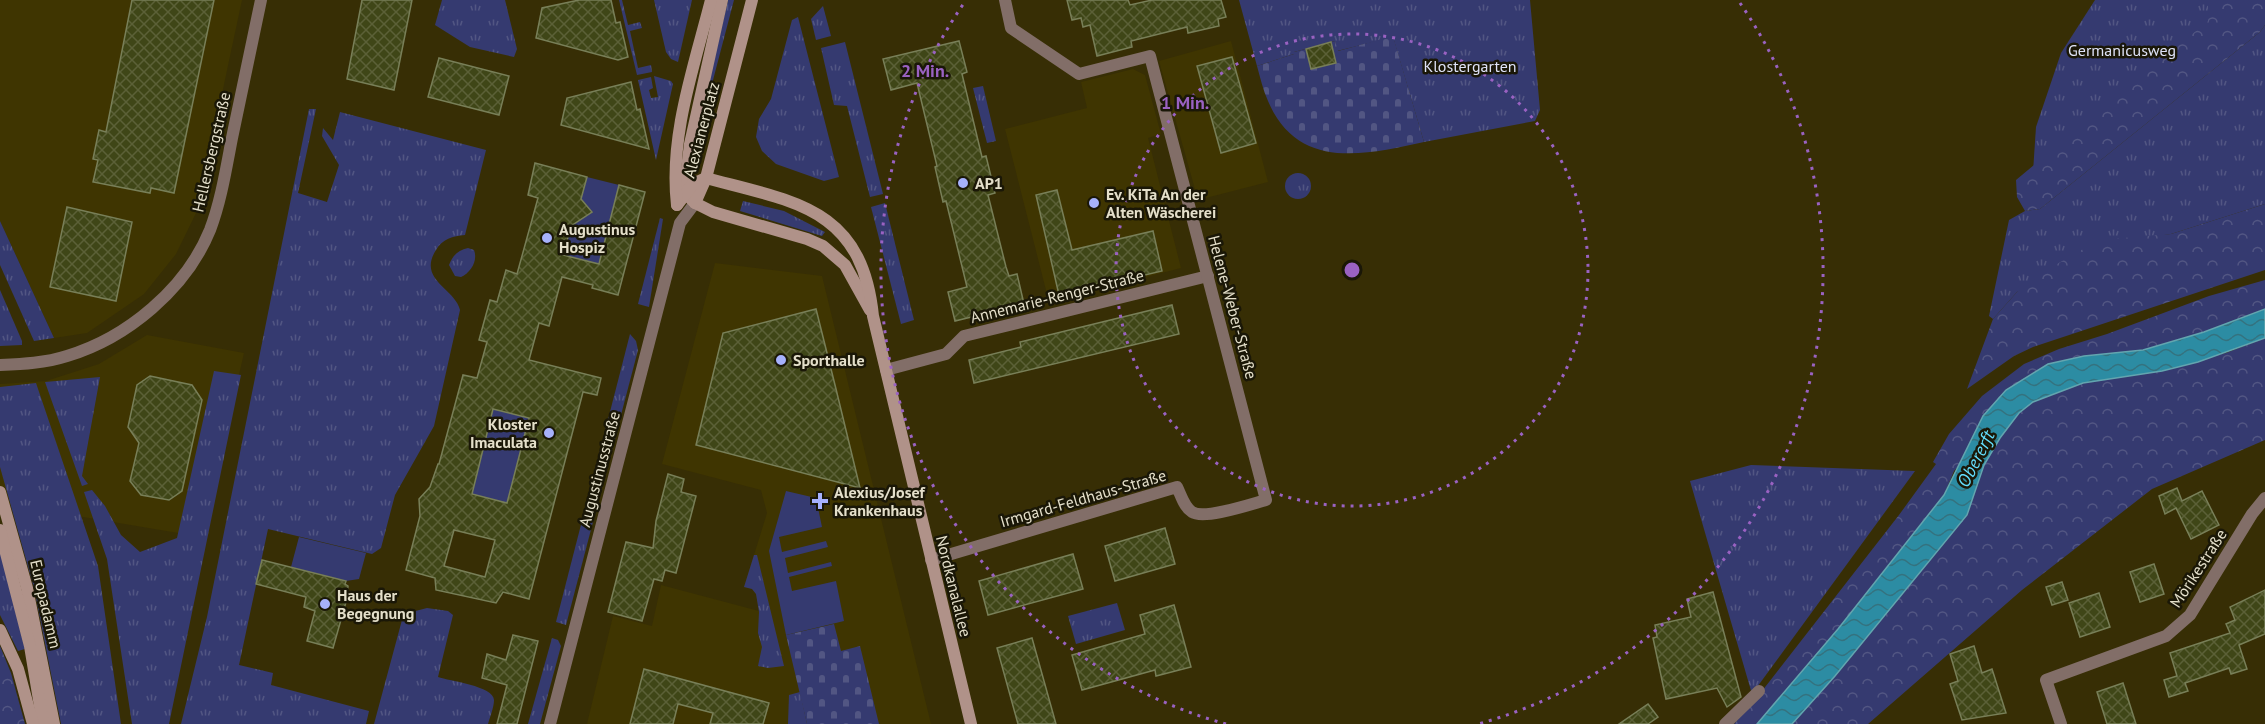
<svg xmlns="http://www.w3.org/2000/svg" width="2265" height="724" font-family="'PT Sans',sans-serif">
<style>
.built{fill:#3f3501}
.grass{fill:url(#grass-tufts)}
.forest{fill:url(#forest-crowns)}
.cemetery{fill:url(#cemetery-stones)}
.garden{fill:#353a70}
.water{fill:url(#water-waves);stroke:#63a5af;stroke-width:1.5}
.building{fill:url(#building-cross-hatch);stroke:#787f58;stroke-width:1.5;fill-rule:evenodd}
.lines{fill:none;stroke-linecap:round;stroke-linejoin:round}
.street{stroke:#826e68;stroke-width:12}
.secondary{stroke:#b09289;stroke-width:12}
.ring{fill:none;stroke:#9a62c2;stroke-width:3;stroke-dasharray:3 6}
.poi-dot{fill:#a6b1fc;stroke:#1a1707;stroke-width:2}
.labels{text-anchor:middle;stroke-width:5;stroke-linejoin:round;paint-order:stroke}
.park-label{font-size:16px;fill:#dfe3f8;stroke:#1a1707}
.street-label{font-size:16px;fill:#e4dfca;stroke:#1a1707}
.poi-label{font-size:16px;font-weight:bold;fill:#e4dfca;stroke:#1a1707;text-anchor:start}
.water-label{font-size:18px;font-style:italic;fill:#64defe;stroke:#1a1707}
.centre{fill:#9a62c2;stroke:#1a1707;stroke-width:3}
.ring-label{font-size:18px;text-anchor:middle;font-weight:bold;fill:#9a62c2;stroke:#1a1707;stroke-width:5;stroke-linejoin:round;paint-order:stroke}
</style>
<defs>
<pattern id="grass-tufts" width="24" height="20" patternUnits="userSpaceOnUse" patternTransform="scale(1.5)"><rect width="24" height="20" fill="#353a70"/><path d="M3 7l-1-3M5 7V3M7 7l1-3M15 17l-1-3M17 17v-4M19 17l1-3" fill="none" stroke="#525683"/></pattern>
<pattern id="forest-crowns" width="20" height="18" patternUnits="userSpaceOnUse" patternTransform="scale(1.5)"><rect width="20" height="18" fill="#353a70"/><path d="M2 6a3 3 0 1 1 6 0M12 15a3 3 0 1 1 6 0" fill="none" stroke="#525683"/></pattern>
<pattern id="cemetery-stones" width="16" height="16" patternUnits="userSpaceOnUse" patternTransform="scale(1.5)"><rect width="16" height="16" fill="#353a70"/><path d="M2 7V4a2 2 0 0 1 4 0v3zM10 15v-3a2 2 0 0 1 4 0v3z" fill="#525683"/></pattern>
<pattern id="water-waves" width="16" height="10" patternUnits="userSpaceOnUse" patternTransform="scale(1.5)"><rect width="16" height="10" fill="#2c8ca3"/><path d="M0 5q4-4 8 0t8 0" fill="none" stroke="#34727f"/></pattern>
<pattern id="building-cross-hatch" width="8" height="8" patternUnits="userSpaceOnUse" patternTransform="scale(1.5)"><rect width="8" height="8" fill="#3f4617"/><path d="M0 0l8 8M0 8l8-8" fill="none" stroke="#5b6037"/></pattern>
</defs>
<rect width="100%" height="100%" fill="#372e05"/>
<g class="built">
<polygon points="0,0 242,0 197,211 176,254 144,294 87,333 54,338 0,221"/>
<polygon points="1231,41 1268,182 1198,200 1159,61"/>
<polygon points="1133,69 1145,75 1161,134 1148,138 1181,268 1049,302 1005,129 1087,108 1081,82"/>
<polygon points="715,263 822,276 931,724 587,724 613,616 652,626 661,585 759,611 756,594 752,589 744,587 767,513 761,490 662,464"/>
<polygon points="147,335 244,353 202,537 0,503 0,384 46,381 99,364"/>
</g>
<g class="grass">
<polygon points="442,0 505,0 517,49 514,57 470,47 435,25"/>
<polygon points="619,0 622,0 628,25 640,22 642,28 630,31 638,68 651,65 652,72 637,75"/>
<polygon points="654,0 692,0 678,62 671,59 666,52"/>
<polygon points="728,0 734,0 702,122 695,162 693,161 700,120"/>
<polygon points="1239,0 1530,0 1540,110 1535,121 1424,142 1393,37 1337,51 1335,41 1294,52 1294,54 1257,66"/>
<polygon points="2095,0 2237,0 2032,187 2036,127 2061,53"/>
<polygon points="823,6 831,36 816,40 811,19"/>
<polygon points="798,17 839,177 824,181 776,164 762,151 756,137 759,119 771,99 792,20"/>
<polygon points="2265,25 2265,204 2171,234 2137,239 2017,292 1993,319 1989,316 2009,220 2025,211 2040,209 2260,32"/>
<polygon points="845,42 883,194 870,197 847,106 834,105 821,48"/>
<polygon points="654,76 671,81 673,84 656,160 638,80 651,77 653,88 649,90 651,98 658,97"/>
<polygon points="983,86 996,141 987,143 973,88"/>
<path d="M309 109H316L298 193 327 202 339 165 322 136 323 128 333 140 340 112 486 150 465 235C453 236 442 239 436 250 417 280 455 288 460 310L434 426 395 495 381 548 372 554 268 529 239 665 273 673 271 685 369 711 366 724H181L207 617Z"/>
<circle cx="1298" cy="186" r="13"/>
<polygon points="743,201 784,211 825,232 822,236 740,211"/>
<polygon points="885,203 914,320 901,324 871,207"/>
<polygon points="660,218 663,219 649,307 638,304"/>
<polygon points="0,221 54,338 34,341 0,265"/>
<path d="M468 248 474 250C478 261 471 272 461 277L455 276 449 265C453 255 458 250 468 248Z"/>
<polygon points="0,290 22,341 22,345 0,346"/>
<polygon points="630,334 636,341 638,350 566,625 556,622"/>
<polygon points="214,371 241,375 169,724 132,724 107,559 84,492 92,490 105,506 121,535 140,552 177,538"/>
<polygon points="100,377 82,476 88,484 82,486 45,382"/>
<polygon points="36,383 98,566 121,724 61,724 34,588 0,467 0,387"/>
<polygon points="1751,465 1915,471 1752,694 1690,481"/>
<polygon points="0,551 25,649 18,651 0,615"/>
<polygon points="754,555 757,555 784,666 768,668 758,666 762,647 758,633 759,612 756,594 752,589 744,587"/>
<polygon points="1117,603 1125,630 1076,644 1068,616"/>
<path d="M427 608 448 611 453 615 438 677C449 681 494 686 494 700 494 707 490 717 488 724H374L402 620 408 613Z"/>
<polygon points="552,638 558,640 561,646 540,724 528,724"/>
<polygon points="800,692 807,724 788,724 789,695"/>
</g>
<g class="forest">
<polygon points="2208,0 2265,0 2265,25 2260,32 2040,209 2025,211 2017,197 2016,180 2208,21"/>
<polygon points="2265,204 2265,270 2033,347 2014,356 1967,389 1993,319 2017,292 2050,268 2099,240 2171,234"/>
<polygon points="2265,280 2265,309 2204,332 2143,350 2084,356 2048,364 1954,471 1944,495 1906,543 1838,629 1757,724 1734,724 1762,691 1899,515 1936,464 1933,462 1949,434 1982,396 2024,364 2059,349 2107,334 2209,296"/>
<polygon points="2265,338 2265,440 2152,489 2022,590 1868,724 1792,724 1835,676 1967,515 1984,465 2000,438 2019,413 2033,402 2083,383 2226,353"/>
<polygon points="0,646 11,673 25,724 0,724"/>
</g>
<g class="cemetery">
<path d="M1393 36 1424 142C1365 155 1298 171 1268 101 1263 90 1260 77 1257 66L1294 54V52L1335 41 1338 51Z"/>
<polygon points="834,624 841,651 860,646 879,724 807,724 786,635"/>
</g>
<g class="garden">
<polygon points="587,177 619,185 599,264 563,255 572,221 585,203 581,199"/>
<polygon points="493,409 529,418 507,503 472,494"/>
<polygon points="786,491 816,498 822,527 779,537 782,552 826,541 828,547 785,558 788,573 831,562 832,566 789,577 792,591 836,581 844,621 786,635 769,551"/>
<polygon points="299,537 366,553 359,579 346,581 291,567"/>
</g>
<polygon class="water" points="2265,309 2265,338 2198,362 2162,371 2083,383 2033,402 2019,413 2000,438 1984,465 1967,515 1835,676 1792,724 1757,724 1838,629 1944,495 1983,416 2006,390 2048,364 2084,356 2143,350 2204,332"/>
<g class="building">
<polygon points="132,0 214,0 174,193 151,188 150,193 93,182 98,160 93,159 99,130 106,132"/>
<polygon points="362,0 412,0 394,90 347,79"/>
<polygon points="579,0 611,0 616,23 620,22 628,57 618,60 536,38 542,8"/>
<polygon points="1067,0 1128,0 1130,5 1152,0 1221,0 1226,17 1218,19 1219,26 1188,33 1187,27 1131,41 1132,47 1097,56 1090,25 1083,27 1081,18 1072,20"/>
<polygon points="959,41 967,72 962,74 982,157 986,156 995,193 988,195 1006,267 1009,276 1017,274 1024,304 955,321 948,292 967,287 946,201 943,202 935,167 937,166 917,83 891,90 883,59"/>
<polygon points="1331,42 1336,63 1311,69 1306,49"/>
<polygon points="1232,57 1256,143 1221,153 1197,66"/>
<polygon points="439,58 509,76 499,115 428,97"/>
<polygon points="631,82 637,110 640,109 649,149 561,125 567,98"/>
<path d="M535 163 587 177 581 199 592 212 571 226 563 255 599 264 619 185 645 192 618 295 592 288 593 285 562 277 549 326 539 323 529 360 601 378 597 395 583 392 529 599 503 592 496 603 436 590 435 578 406 570 420 516 419 499 430 487 438 464H439L463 375 477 378 487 342 479 340 490 300 497 302 506 270 517 274 538 198 528 195ZM493 409 529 418 507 503 472 494ZM454 530 495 540 485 577 444 566Z"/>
<polygon points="1057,190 1072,250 1153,231 1162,271 1059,295 1036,195"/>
<polygon points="67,207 132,222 116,301 50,287"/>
<polygon points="1172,305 1179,334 974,383 969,360 1021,347 1020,342"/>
<polygon points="816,309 836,389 860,488 696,445 723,333"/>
<polygon points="150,376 192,385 202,400 182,491 169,500 141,495 130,481 139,443 128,427 137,385"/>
<polygon points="668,474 684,479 681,492 696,496 676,573 665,570 662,581 654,579 642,621 608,612 626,542 653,548 656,521"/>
<polygon points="2177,488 2182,501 2202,491 2219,525 2191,539 2176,508 2165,514 2159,496"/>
<polygon points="1165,528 1175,564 1115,581 1105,546"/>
<polygon points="1073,554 1083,589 988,615 979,581"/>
<polygon points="262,560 346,581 345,584 348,586 346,602 333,648 307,641 315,611 304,607 306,597 256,584"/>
<polygon points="2154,564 2164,594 2140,602 2130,572"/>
<polygon points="2062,582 2068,600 2052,605 2046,587"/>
<polygon points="2265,590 2265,634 2239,645 2247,669 2231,674 2229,668 2185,683 2188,691 2169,697 2164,680 2177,676 2170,653 2230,633 2226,624 2235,620 2230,607"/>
<polygon points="1713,592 1741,697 1727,707 1717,688 1666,699 1653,638 1657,637 1655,625 1691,617 1687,599"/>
<polygon points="2099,593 2110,627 2080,637 2069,603"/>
<polygon points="1174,605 1191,667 1156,676 1155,670 1082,690 1072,655 1145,634 1140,615"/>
<polygon points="513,635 538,641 517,724 497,724 507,685 482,678 487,654 506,660"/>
<polygon points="1032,638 1056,724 1018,724 997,648"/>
<polygon points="1974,646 1982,673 1992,669 2006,713 1962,720 1950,684 1958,681 1950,654"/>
<polygon points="644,669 769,703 763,724 710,724 713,713 678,704 673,724 630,724"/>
<polygon points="2123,683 2136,724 2107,724 2097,692"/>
<polygon points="1648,704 1658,717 1648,724 1619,724"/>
</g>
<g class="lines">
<g class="street">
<path d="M0 365C23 364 45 363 67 356 127 338 186 289 210 230 221 201 226 169 232 138 242 92 251 46 261 0"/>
<polyline points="886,370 946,354 964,336 1208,276"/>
<path d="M931 560 1177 487C1181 495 1184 507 1192 512 1204 520 1251 504 1266 500L1150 56 1079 74 1011 28 1005 0"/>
<polyline points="550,724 680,223 695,203"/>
<polyline points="1725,724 1759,691"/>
<polyline points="2061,724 2046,680 2166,636 2190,615 2252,514 2265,498"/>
</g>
<g class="secondary">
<polyline points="722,0 690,144 686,177 687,190 690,198 695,203 713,212 807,239 823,246 845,265 870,310"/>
<polyline points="695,203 706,178 752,0"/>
<path d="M677 205 693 184 706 178C796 202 862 208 873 316L971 724"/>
<path d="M677 205C669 136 694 67 711 0"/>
<polyline points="0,492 27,588 54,724"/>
<polyline points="0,530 30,646 43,724"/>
<polyline points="0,630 18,669 33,724"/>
</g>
</g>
<g class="ring">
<circle cx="1352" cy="270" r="236"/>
<path d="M1226 724A471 471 0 0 1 964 3M1740 3A471 471 0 0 1 1478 724"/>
</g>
<g class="poi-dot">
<circle cx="963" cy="183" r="6"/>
<circle cx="1094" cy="203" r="6"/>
<circle cx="547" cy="238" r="6"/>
<circle cx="781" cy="360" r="6"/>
<circle cx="549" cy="433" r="6"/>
<path d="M817 492h6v6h6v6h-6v6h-6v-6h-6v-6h6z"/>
<circle cx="325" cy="604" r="6"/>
</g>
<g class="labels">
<g class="park-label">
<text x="2122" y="56">Germanicusweg</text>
<text x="1470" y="72">Klostergarten</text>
</g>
<g class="street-label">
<text transform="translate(701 130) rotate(-75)" y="6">Alexianerplatz</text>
<text transform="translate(211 152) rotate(-77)" y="6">Hellersbergstraße</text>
<text transform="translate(1057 296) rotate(-14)" y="6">Annemarie-Renger-Straße</text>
<text transform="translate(1233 307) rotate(75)" y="6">Helene-Weber-Straße</text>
<text transform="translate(599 469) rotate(-75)" y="6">Augustinusstraße</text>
<text transform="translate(1083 498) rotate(-16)" y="6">Irmgard-Feldhaus-Straße</text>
<text transform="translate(2198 568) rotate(-57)" y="6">Mörikestraße</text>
<text transform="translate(954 586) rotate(76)" y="6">Nordkanalallee</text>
<text transform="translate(46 604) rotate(77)" y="6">Europadamm</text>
</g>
<g class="poi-label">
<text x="975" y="189">AP1</text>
<text x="1106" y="200">Ev. KiTa An der<tspan x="1106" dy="18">Alten Wäscherei</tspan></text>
<text x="559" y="235">Augustinus<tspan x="559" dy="18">Hospiz</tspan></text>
<text x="793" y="366">Sporthalle</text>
<text x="537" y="430" text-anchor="end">Kloster<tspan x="537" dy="18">Imaculata</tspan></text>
<text x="834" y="498">Alexius/Josef<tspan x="834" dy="18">Krankenhaus</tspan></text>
<text x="337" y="601">Haus der<tspan x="337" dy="18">Begegnung</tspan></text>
</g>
<g class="water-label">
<text transform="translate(1976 459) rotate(-63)" y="6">Obererft</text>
</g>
</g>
<circle cx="1352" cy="270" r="9" class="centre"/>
<g class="ring-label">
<text x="925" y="77">2 Min.</text>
<text x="1185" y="109">1 Min.</text>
</g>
</svg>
